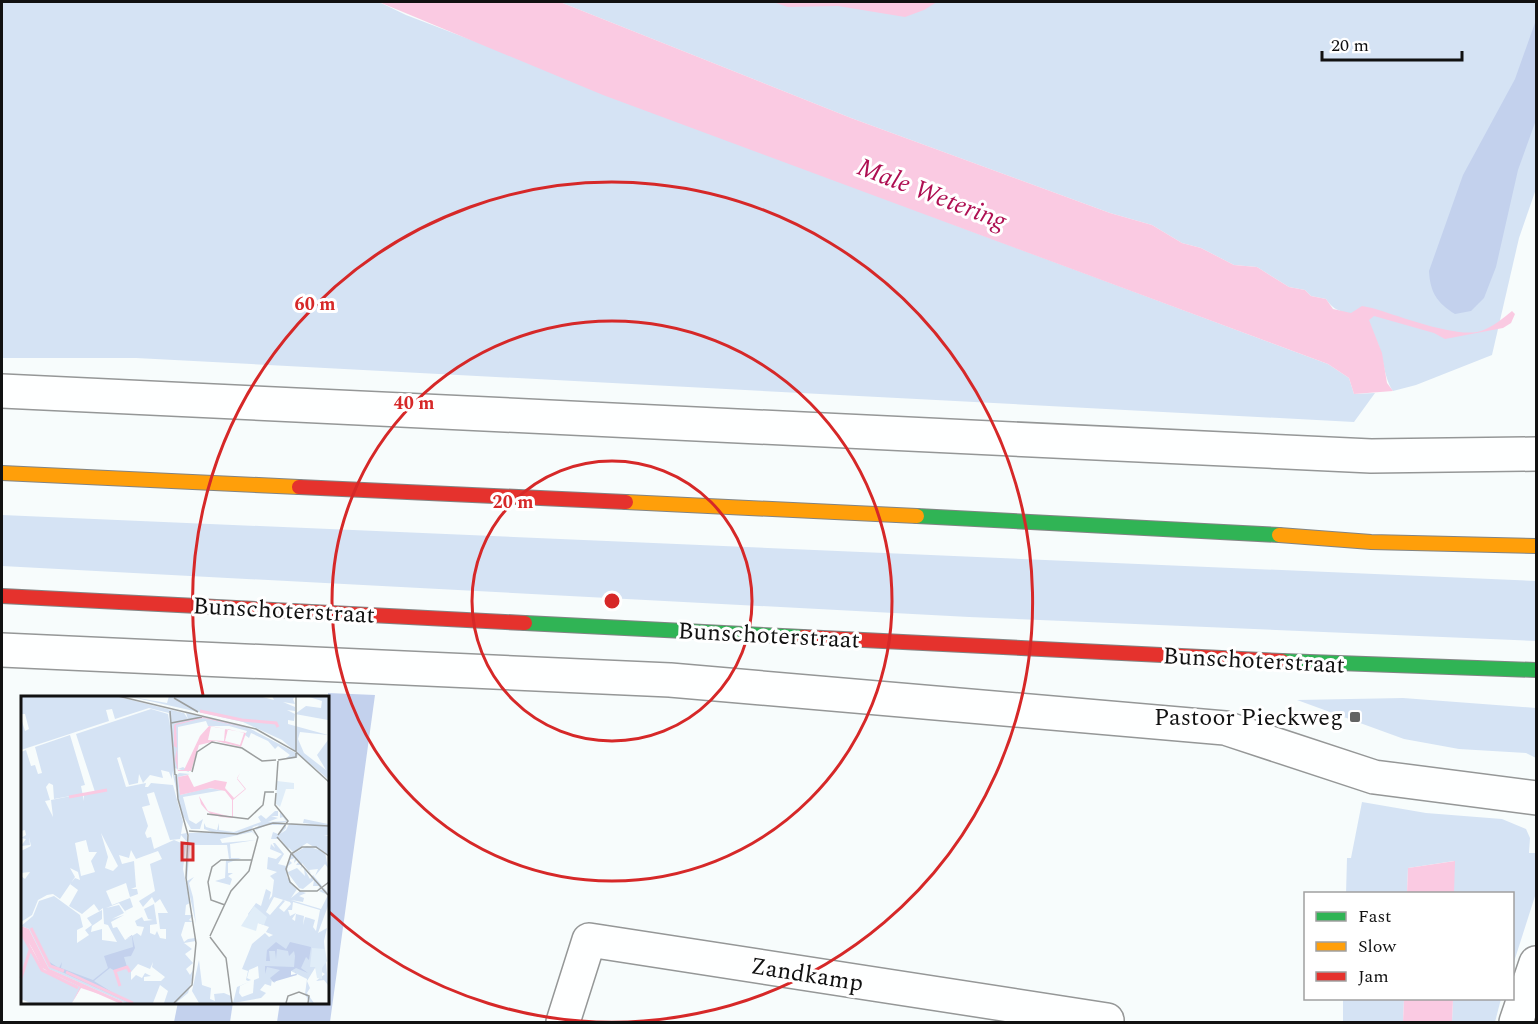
<svg xmlns="http://www.w3.org/2000/svg" width="1538" height="1024" font-family="Spectral,serif">
<style>
.green{fill:#d5e3f4}
.forest{fill:#c3d1ed}
.water{fill:#facae2}
.lines{fill:none;stroke-linecap:round;stroke-linejoin:round}
.street-casing{stroke:#959797;stroke-width:36}
.fast-casing{stroke:#828484;stroke-width:16}
.slow-casing{stroke:#828484;stroke-width:16}
.jam-casing{stroke:#828484;stroke-width:16}
.street{stroke:#feffff;stroke-width:33}
.fast{stroke:#30b455;stroke-width:14}
.slow{stroke:#ff9f0a;stroke-width:14}
.jam{stroke:#e5322d;stroke-width:14}
.ring{fill:none;stroke:#d62828;stroke-width:3}
.poi-dot{fill:#626363;stroke:#fff;stroke-width:2}
.labels{text-anchor:middle;stroke-width:6;stroke-linejoin:round;paint-order:stroke}
.street-label{font-size:24px;fill:#111;stroke:#fff}
.poi-label{font-size:24px;fill:#111;stroke:#fff;text-anchor:end}
.water-label{font-size:26px;font-style:italic;fill:#ae0f52;stroke:#fff}
.inset-river{fill:none;stroke:#facae2;stroke-width:3}
.inset-road{fill:none;stroke:#9b9e9e;stroke-width:1.5}
.view{fill:#d62828;fill-opacity:0.15;stroke:#d62828;stroke-width:3}
.inset-edge{fill:none;stroke:#111;stroke-width:3}
.centre{fill:#d62828;stroke:#fff;stroke-width:3}
.ring-label{font-size:18px;text-anchor:middle;font-weight:bold;fill:#d62828;stroke:#fff;stroke-width:6;stroke-linejoin:round;paint-order:stroke}
</style>
<rect width="100%" height="100%" fill="#f7fcfc"/>
<g class="green">
<polygon points="2,2 379,2 406,15 952,224 1328,364 1349,378 1354,394 1375,393 1354,422 136,358 2,358"/>
<path d="M560 2H1536V189L1519 238 1492 355 1416 385 1393 391C1382 375 1385 355 1375 338 1372 333 1366 323 1361 319 1348 309 1337 316 1326 299L1311 296 1305 290 1289 287 1257 267 1234 265 1201 248 1182 243 1152 225 1110 213 851 118Z"/>
<polygon points="2,515 1536,581 1536,641 969,617 2,566"/>
<polygon points="1403,698 1536,708 1536,758 1526,753 1459,749 1404,739 1297,700"/>
<polygon points="1362,802 1426,813 1502,819 1526,829 1530,838 1529,853 1536,853 1536,893 1513,965 1512,894 1454,893 1454,861 1408,868 1407,893 1346,894 1347,858 1351,858"/>
<polygon points="1343,999 1404,999 1403,1022 1343,1022"/>
<polygon points="1453,999 1501,999 1495,1022 1452,1022"/>
</g>
<g class="forest">
<path d="M1536 20V120L1518 170 1496 267 1484 298 1471 311 1455 314C1437 303 1430 292 1429 271L1463 175 1515 79Z"/>
<polygon points="328,693 375,695 330,1022 277,1022 280,1002 327,1002"/>
<polygon points="178,1002 233,1002 230,1022 174,1022"/>
</g>
<g class="water">
<path d="M379 2H560L851 118 1110 213 1152 225 1182 243 1201 248 1234 265 1257 267 1289 287 1305 290 1311 296 1326 299 1333 309 1351 313 1362 306 1372 308C1397 315 1457 339 1481 331 1493 327 1502 319 1512 311L1515 314 1511 323 1503 328 1445 339 1434 333 1374 316 1369 320 1382 353 1387 383 1393 391 1354 394 1349 378 1328 364 603 95Z"/>
<polygon points="773,2 937,2 924,10 905,17 838,6 788,7"/>
<polygon points="1455,861 1454,893 1407,893 1408,868"/>
<polygon points="1404,999 1453,999 1452,1022 1403,1022"/>
</g>
<g class="lines">
<defs>
<g id="street">
<polyline points="2,391 1371,456 1536,454"/>
<polyline points="2,650 670,680 1225,728 1374,777 1536,798"/>
<polyline points="563,1022 589,940 1107,1020 1107,1022"/>
<polyline points="1516,1022 1536,963"/>
</g>
<g id="fast">
<polyline points="917,516 1279,535"/>
<polyline points="525,623 803,637"/>
<polyline points="1282,661 1536,670"/>
</g>
<g id="slow">
<polyline points="2,473 299,487"/>
<polyline points="626,502 917,516"/>
<polyline points="1279,535 1371,542 1536,546"/>
</g>
<g id="jam">
<polyline points="299,487 626,502"/>
<polyline points="2,596 525,623"/>
<polyline points="803,637 1282,661"/>
</g>
</defs>
<use href="#street" class="street-casing"/>
<use href="#fast" class="fast-casing"/>
<use href="#slow" class="slow-casing"/>
<use href="#jam" class="jam-casing"/>
<use href="#street" class="street"/>
<use href="#fast" class="fast"/>
<use href="#slow" class="slow"/>
<use href="#jam" class="jam"/>
</g>
<g class="ring">
<circle cx="612" cy="601" r="140"/>
<circle cx="612" cy="601" r="280"/>
<path d="M203 695A420 420 0 1 1 328 911"/>
</g>
<rect class="poi-dot" x="1349" y="711" width="12" height="12" rx="3"/>
<g class="labels">
<g class="street-label">
<text transform="translate(284 610) rotate(3)" y="8">Bunschoterstraat</text>
<text transform="translate(769 635) rotate(3)" y="8">Bunschoterstraat</text>
<text transform="translate(1254 660) rotate(3)" y="8">Bunschoterstraat</text>
<text transform="translate(807 974) rotate(9)" y="8">Zandkamp</text>
</g>
<g class="poi-label">
<text x="1343" y="725">Pastoor Pieckweg</text>
</g>
<g class="water-label">
<text transform="translate(932 193) rotate(21)" y="9">Male Wetering</text>
</g>
</g>
<g transform="translate(21 696)">
<rect width="308" height="308" fill="#f7fcfc"/>
<path d="M0 0H94L163 17 167 23 165 17 224 30 277 58 276 62 264 63 269 59 257 50 254 53 247 45 230 37 228 42 224 39 226 35 208 30H187L185 25 157 31V73L162 71 169 76 153 72 154 81 158 77 169 78 157 81 159 99 186 92 202 94 162 101 168 124 175 128 182 123 179 133H170L161 118 151 75V83L148 76 140 74 142 82 129 79 122 87 118 78 117 87 108 89 99 61 96 62 105 91 125 87 124 91H127L130 87 152 89 162 126 160 138 166 137V146L160 139 159 143 149 144 133 96 126 98 129 109 121 111 127 130 124 137 126 142 130 141 133 153 153 144 165 149 162 173 169 207 165 209 164 219H172L168 224 172 226H164L160 239 163 246 167 243 174 242 175 245 163 247 171 253 164 258 172 267 165 273 169 279 172 274 171 284 167 297 155 307H143L147 295 139 289 132 307H105L28 273 8 233 0 230 12 220 18 205 33 200 59 219 62 231 56 234V247L68 239 64 234 71 229 66 222 81 214V223L71 230 70 236 81 233V244L96 246 87 229 83 228 82 212 78 215 73 208 61 218 48 210 57 194 49 188 54 182 59 184 57 176 49 172 54 181 39 203 32 198 26 199 17 204 11 219 0 226V180L4 183 9 176 0 177V155L10 150 8 141 9 149 0 150 5 143 0 142 5 139 4 134 0 135V56L5 54 10 70 14 69 17 78 21 77 14 51 49 39 64 89 60 90 63 105V98L74 96 55 38 130 13 147 18 149 30 148 17 128 12 94 23 91 13 85 14 88 25 0 54V22L4 35 8 33 4 18H0ZM28 87 32 89 33 103 55 99 30 104 32 121 24 105 29 104 25 91ZM80 137 97 170 92 175 84 172 87 161ZM65 144 68 156H76L70 165 74 176 60 180 54 147ZM110 154 115 163 137 155 141 163 129 168 134 195 118 205 122 211 131 201 134 207 139 203 147 217H137L139 233H145V243L139 242 136 235 134 239 129 237V229L136 228 133 208 123 213 127 223 132 224 123 225 121 221 114 225 116 230 123 231 120 240 116 237 104 244 96 231 92 232 90 226 103 219 91 223 103 217 98 209 85 212 98 207 106 218 104 215 112 211 109 202 91 209 85 195 105 187 109 201 117 198 116 193H110L115 191 113 165 101 168 98 159 108 162ZM132 266 131 271 144 281 140 285H123V281L130 280 124 277 121 282 115 279 110 284V276L117 268 129 273ZM106 0 146 7 148 0H238L253 4 251 0H275L272 3 274 8 262 6 274 11V15L266 14 274 18 273 25 267 24V28L307 39 279 36 277 43 283 57 305 74 296 59 307 44V83L261 44 222 26ZM285 0H307V24L274 18 285 10 300 12 301 5ZM254 115H257V120H250L257 122 247 126 265 125 262 121 259 122V116L266 124 265 126 257 127 265 129V132L259 138 265 134 268 128H290L282 127 283 123 307 128V139H303L307 140V159L286 147 272 156 267 151 270 157 259 143H250L252 136 257 138 264 129H246L235 134 238 138 234 133 238 129 232 131 230 134 236 140 231 136 199 143 201 147 235 144 209 148 210 162H220L207 167V177H212L207 180 211 183 209 189 194 185 204 182 205 164H198L208 163 206 149H169L166 185 173 181 168 187 172 201 175 228 165 183 168 137 191 136 183 133V127L185 131 196 134 198 127V134L213 136 240 126 237 121 240 119 245 123ZM252 147H254L263 158 257 168 265 170 266 181 276 193 270 202 279 195 285 197 278 200 283 202 282 206 270 204 300 213 307 199 298 195 303 192 307 197V210L297 237 306 232 303 245 307 289 303 284 295 285 304 278 294 272 286 285 289 292 286 297 293 307 288 306 284 298 286 283 268 274 253 287 251 283 250 290 244 288 239 294 245 297 240 302 212 307 216 291 230 285 219 290 218 297 221 301 232 297 233 284 238 282 237 270 228 274 226 282 230 284 227 285 225 284 227 275 221 273 231 248 244 237 248 241 252 239 245 236 248 231 232 225 227 218 235 207 240 210 245 193 250 196 248 204 251 200 253 184 249 180 256 176 246 173 247 161 255 163 261 158 249 153 250 148 254 152ZM253 201 269 206 270 208 263 216 258 212 264 205 262 204 249 219 245 216ZM272 206 299 214 295 235 292 231 294 224 288 222 286 231 288 222 284 221 282 229 283 220 275 218 274 225 271 223 275 217 269 220 267 214H271ZM286 150 304 156 307 172 304 168 294 180 297 173 288 174 290 178 281 167V171L279 173 281 169H275L278 165 274 161 276 164 273 167 274 162 268 164 271 167 267 170V176L276 172 284 180 283 172 289 183 292 179 297 185 294 187 297 185 301 190 297 193 299 190H292L293 184 282 193 278 192 267 177 266 169 270 159ZM0 234 22 273 60 291 51 307H9L0 303ZM178 264 181 289 190 292 189 303 194 305 193 298 203 297 210 300 211 307H178L171 295Z" fill="#d5e3f4" fill-rule="evenodd"/>
<path d="M111 239 114 252 110 260 103 261 106 271 94 275 89 272 73 285 107 306 30 271 27 265 38 272 41 266 40 272 72 284 87 272 83 260 112 251 111 240 105 243ZM255 246 265 253 269 246 290 251 288 264 285 261 280 272 287 277 275 272 270 275V279L275 278 274 275 276 279 252 286 249 282 259 274 246 271 244 278V270L273 271 274 260 273 255 268 260 267 255 256 253 255 263 254 255H248L249 265H245L246 254Z" fill="#c3d1ed"/>
<path d="M256 85 273 87V93H265L259 111 255 108ZM233 210 246 221 243 229 237 227 235 235 220 230ZM291 252 304 253 306 265 301 272V283L296 282 294 271H289Z" fill="#e0edf8"/>
<path d="M182 21 229 33 182 22 155 29 157 74H163L179 40 188 30 225 37 220 51 195 45 178 49 170 75H157L154 63 156 52 153 50V30L154 28ZM190 30 204 33 203 45 187 44ZM207 33 223 37 219 49 204 45ZM219 77 216 82 225 93 212 104V121L211 122 200 121 190 118 185 114 180 108 178 100 187 115 211 121V104L204 95 189 92 159 99 157 81 167 79 173 91 194 84 206 86 204 92 213 102 224 93 216 83ZM0 230 8 233 28 273 105 307 60 292 51 307 59 291 21 272Z" fill="#facae2" fill-rule="evenodd"/>
<path class="inset-river" d="M179 15 221 24 255 27 257 31M48 101 86 94M0 232 27 274 101 307M10 232 29 270 43 275M0 236 21 274 57 292M45 276 112 307M0 282 9 254M99 290 94 275 106 271 109 276"/>
<path class="inset-road" d="M97 0 235 33 274 55 308 86M153 2 177 16M149 15 154 79M150 27 181 21M257 64 275 61V0M171 76 176 56 191 46 221 52 241 65 255 64M255 94 257 65M255 97 254 109 267 125 257 139M186 118 227 123 242 109 244 96H253M168 135 216 138 252 127 308 130M256 141 307 199M308 160 295 151H281L270 158 265 173 269 186 279 195H296L308 186M204 209 190 204 187 186 191 171 200 164H231M189 240 210 195 228 175 237 141 232 133M189 241 205 262 211 307M153 307 171 289 175 247 165 182 167 139 157 103 155 78M265 307 267 300 278 296 288 300 287 307"/>
<path class="view" d="M161 147 172 148V164H161Z"/>
<rect width="308" height="308" class="inset-edge"/>
</g>
<circle cx="612" cy="601" r="9" class="centre"/>
<g class="ring-label">
<text x="315" y="310">60 m</text>
<text x="414" y="409">40 m</text>
<text x="513" y="508">20 m</text>
</g>
<rect width="1538" height="1024" fill="none" stroke="#111111" stroke-width="6"/>
<rect x="1304" y="892" width="210" height="108" fill="#ffffff" stroke="#a0a0a0" stroke-width="1.5"/>
<rect x="1316" y="912" width="30" height="9" fill="#30b455" stroke="#a0a0a0" stroke-width="1.5"/>
<text x="1358" y="922" font-size="18" fill="#111111">Fast</text>
<rect x="1316" y="942" width="30" height="9" fill="#ff9f0a" stroke="#a0a0a0" stroke-width="1.5"/>
<text x="1358" y="952" font-size="18" fill="#111111">Slow</text>
<rect x="1316" y="972" width="30" height="9" fill="#e5322d" stroke="#a0a0a0" stroke-width="1.5"/>
<text x="1358" y="982" font-size="18" fill="#111111">Jam</text>
<path d="M1322 51v9h140v-9" fill="none" stroke="#111111" stroke-width="3"/>
<text x="1331" y="51" font-size="18" fill="#111111" stroke="#ffffff" stroke-width="4.5" paint-order="stroke">20 m</text>
</svg>
